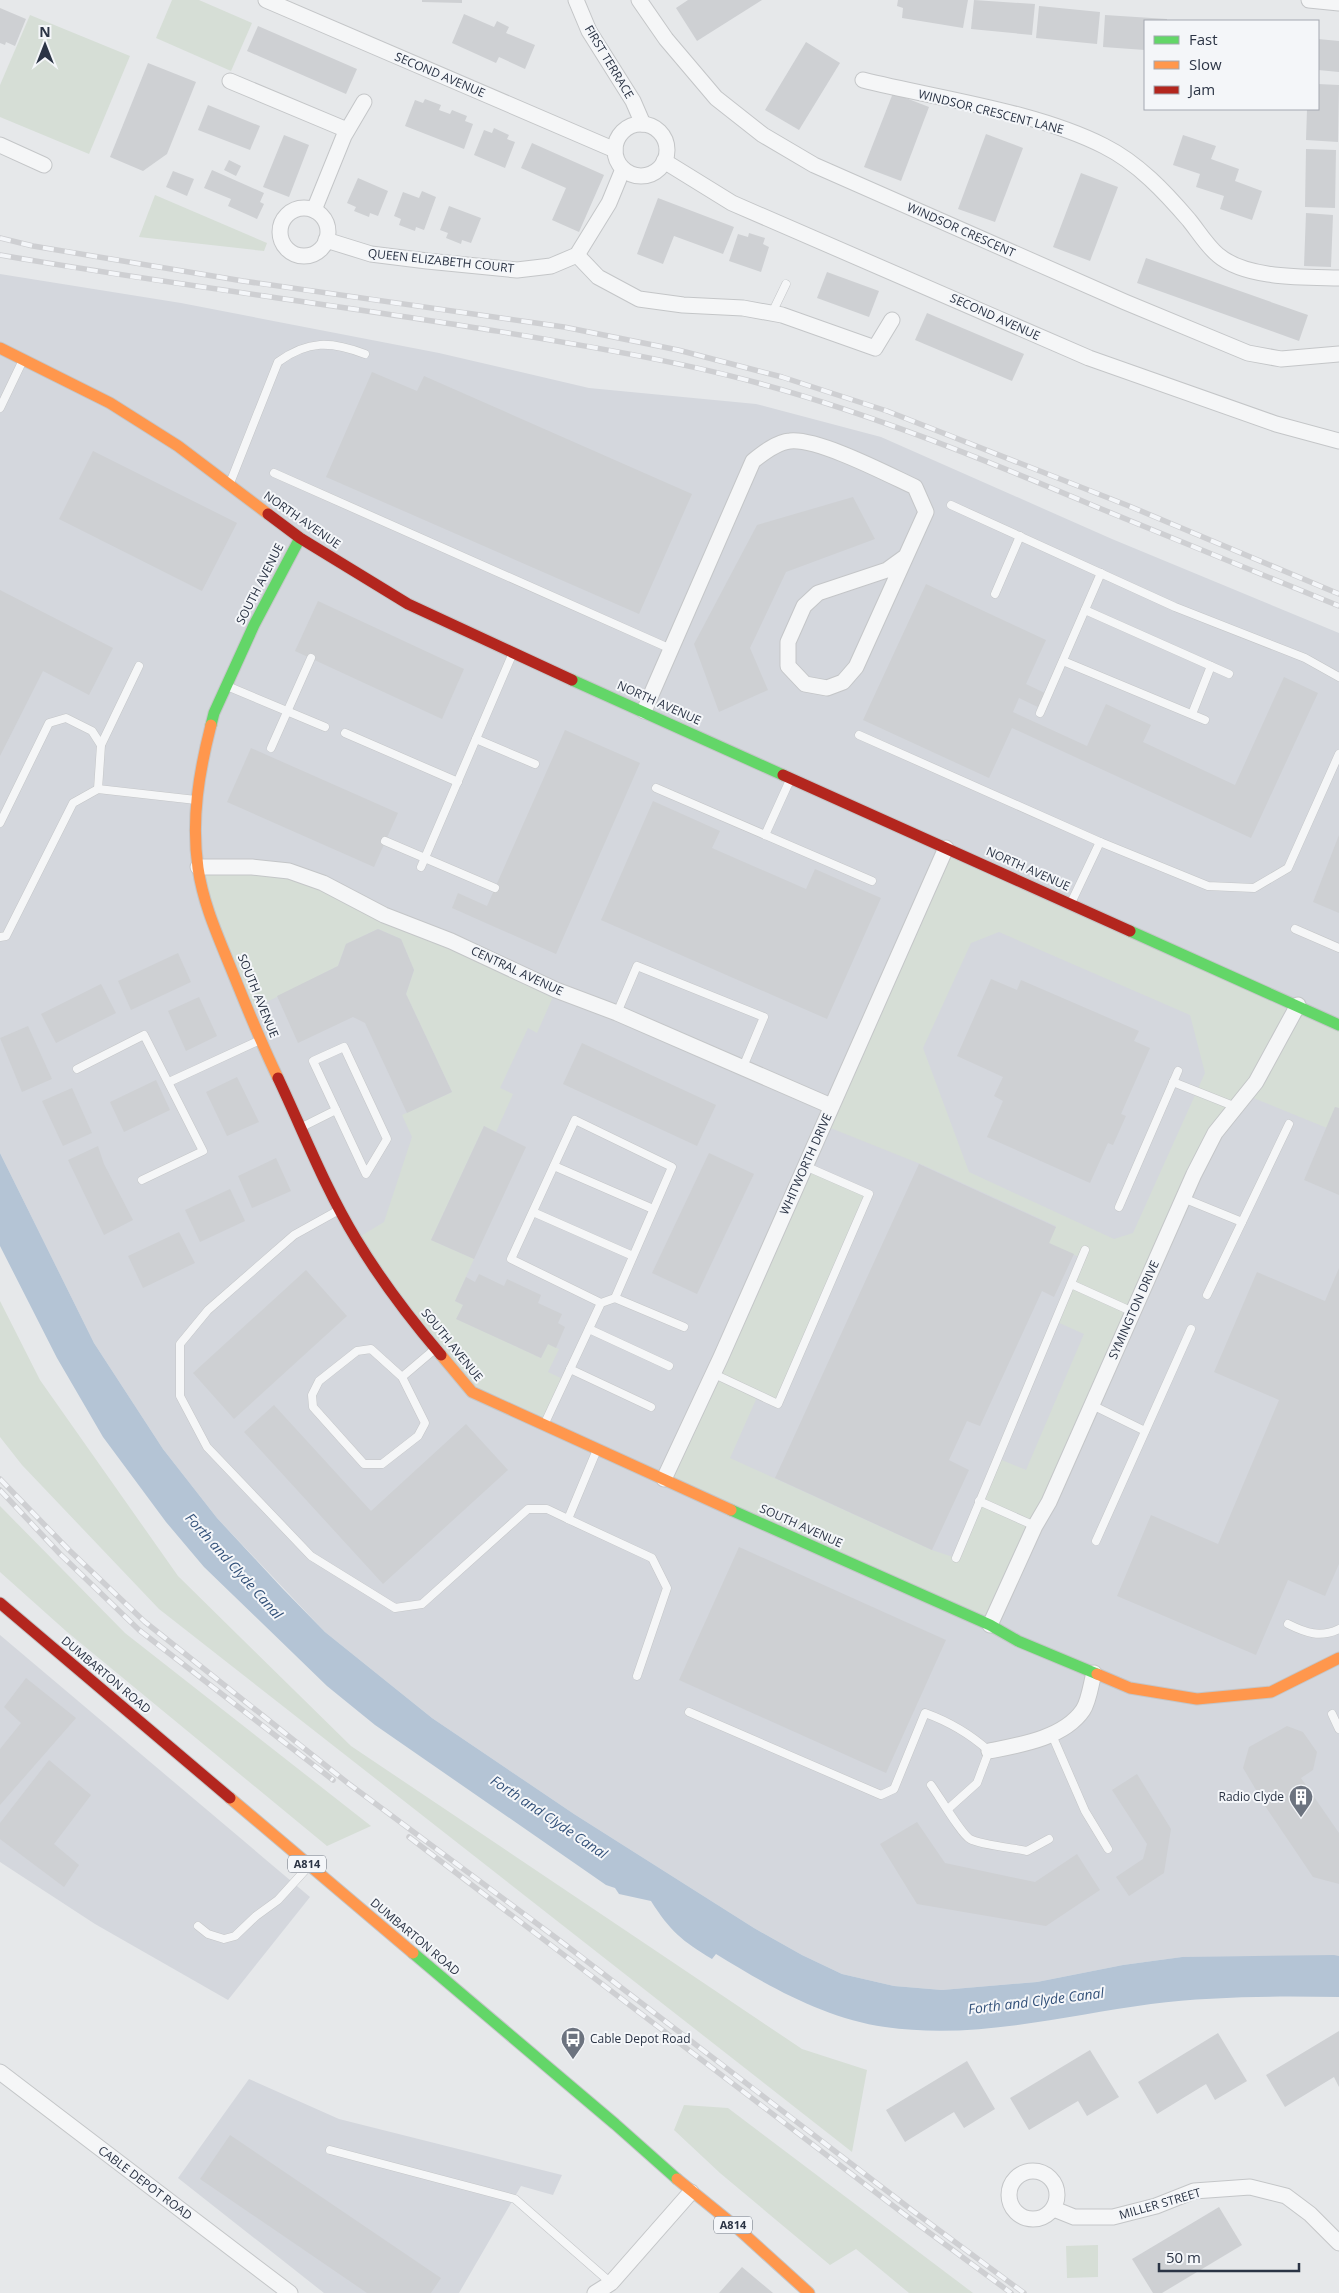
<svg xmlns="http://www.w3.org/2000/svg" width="1339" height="2293" font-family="'Open Sans',sans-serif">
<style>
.built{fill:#d4d7dd}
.green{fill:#d6ded6;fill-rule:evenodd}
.water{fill:#b4c4d5}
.building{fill:#ced0d3}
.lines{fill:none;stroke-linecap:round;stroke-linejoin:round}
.lane-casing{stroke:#c4c6c8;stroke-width:9}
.street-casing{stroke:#c4c6c8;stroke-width:17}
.fast-casing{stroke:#c4c6c8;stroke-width:13}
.slow-casing{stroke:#c4c6c8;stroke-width:13}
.jam-casing{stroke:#c4c6c8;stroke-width:13}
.lane{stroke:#f5f6f7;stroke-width:8}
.street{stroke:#f5f6f7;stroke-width:15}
.fast{stroke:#63d668;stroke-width:11}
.slow{stroke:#ff974d;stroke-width:11}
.jam{stroke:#b3261e;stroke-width:11}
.rail-casing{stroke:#cecfd2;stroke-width:5.5}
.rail{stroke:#f4f6f9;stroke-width:4;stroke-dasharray:11;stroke-linecap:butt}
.labels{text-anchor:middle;stroke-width:4;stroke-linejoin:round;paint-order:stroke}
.shield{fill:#f4f6f9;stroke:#676e7b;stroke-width:1}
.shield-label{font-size:11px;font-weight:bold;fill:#2b3445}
.street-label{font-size:12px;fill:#2b3445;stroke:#f4f6f9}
.poi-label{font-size:12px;fill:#2b3445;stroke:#f4f6f9;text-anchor:end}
.water-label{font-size:14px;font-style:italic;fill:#34527a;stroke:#f4f6f9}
</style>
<rect width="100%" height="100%" fill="#e6e8ea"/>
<g class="built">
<polygon points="0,274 181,303 439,353 589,388 756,404 881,437 1112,539 1339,633 1339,1956 1182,1957 1123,1965 1037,1982 942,1990 894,1986 842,1974 802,1955 754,1928 574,1814 432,1718 325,1632 217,1518 163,1449 94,1343 0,1153"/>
<polygon points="0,1635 310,1897 228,2000 95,1924 0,1862"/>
<polygon points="249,2079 339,2119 562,2175 553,2195 521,2186 459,2293 324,2293 178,2178"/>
</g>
<g class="green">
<polygon points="172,0 199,0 252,23 231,71 156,38"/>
<polygon points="30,15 130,56 89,154 0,117 0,85"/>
<polygon points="155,195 267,243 264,251 139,237"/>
<path d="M946 848 1339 1025V1108L1335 1107 1327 1128 1246 1095 1215 1133 990 1625 664 1479 805 1166 869 1194 778 1404 758 1395 730 1458 932 1550 956 1558 997 1458 1026 1470 1084 1334 1055 1321 1081 1258 1049 1243 1056 1226 923 1165 823 1125ZM999 932 1190 1015 1205 1073 1133 1233 1114 1239 969 1172 923 1048 971 943Z"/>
<polygon points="198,867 289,871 556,990 537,1033 528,1028 500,1088 513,1094 496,1132 484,1126 431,1240 474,1259 455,1301 463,1305 457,1319 541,1358 548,1344 559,1349 548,1372 565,1380 544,1425 472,1392 356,1239 384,1222 412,1137 402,1115 452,1092 406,994 414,970 401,939 378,929 346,944 338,966 249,1011"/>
<polygon points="0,1301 40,1380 178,1576 351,1746 802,2049 867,2070 852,2152 159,1609 22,1465 0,1437"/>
<polygon points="0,1506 125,1633 371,1826 327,1846 66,1631 0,1572"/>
<polygon points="684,2105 728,2108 973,2293 909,2293 856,2249 830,2265 720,2173 674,2130"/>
<polygon points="1098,2245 1098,2277 1067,2278 1066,2246"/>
</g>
<path class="water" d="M0 1153 94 1343 163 1449 217 1518 282 1588 325 1632 432 1718 574 1814 754 1928 802 1955 842 1974 894 1986 942 1990 1037 1982 1123 1965 1182 1957 1334 1955 1339 1956V1997C1276 1996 1213 1996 1151 2004 1062 2016 975 2040 885 2027 824 2018 768 1986 716 1954L712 1959C682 1941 670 1931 651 1901L619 1894 615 1888 606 1885 375 1725 327 1686 204 1567 166 1522 103 1437 57 1358 0 1246Z"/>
<g class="building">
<polygon points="422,0 462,0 462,3 422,2"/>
<polygon points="688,0 762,0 697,41 676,8"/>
<polygon points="898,0 968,0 963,28 902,18 903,8 897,6"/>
<polygon points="974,0 1035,4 1032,35 971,29"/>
<polygon points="1039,6 1100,12 1097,44 1036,38"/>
<polygon points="0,8 26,19 15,46 6,42 5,45 0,43"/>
<polygon points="464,14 494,27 497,21 509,27 506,33 535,45 525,69 499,57 496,63 452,43"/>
<polygon points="1105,15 1167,19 1167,21 1145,21 1145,50 1103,47"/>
<polygon points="258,26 357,69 346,94 247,51"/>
<polygon points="1318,39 1339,41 1339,72 1318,70"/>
<polygon points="806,42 840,63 799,130 765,110"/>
<polygon points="148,63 196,82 167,154 143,171 110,157"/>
<polygon points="1318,84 1339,85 1338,142 1306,140 1307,109 1318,109"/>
<polygon points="893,93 929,107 901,181 864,167"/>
<polygon points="425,99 441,105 439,110 450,114 452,110 467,116 465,121 473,124 464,149 405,126 415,100 423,103"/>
<polygon points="208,105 260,126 250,150 198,130"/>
<polygon points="494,128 509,135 507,139 515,142 505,168 474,155 484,130 492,133"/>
<polygon points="986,134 1023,148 995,222 958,209"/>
<polygon points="284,135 309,145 289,197 263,187"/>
<polygon points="1183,135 1216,146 1211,159 1239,169 1235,181 1262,191 1252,220 1220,209 1224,196 1196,187 1200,174 1173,165"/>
<polygon points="532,143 604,175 579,232 552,220 566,188 521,168"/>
<polygon points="1306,149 1336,150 1335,208 1305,207"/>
<polygon points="229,160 241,166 236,176 224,170"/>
<polygon points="212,170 264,193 260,202 264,204 257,219 228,206 231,199 204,188"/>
<polygon points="173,171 194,179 187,196 166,187"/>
<polygon points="1081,173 1118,187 1090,261 1053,247"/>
<polygon points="358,178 388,191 378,216 370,213 369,217 354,211 356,207 347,203"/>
<polygon points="422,191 436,197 424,230 416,227 415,231 399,225 401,219 394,216 403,192 419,198"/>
<polygon points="658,198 734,227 723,254 674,236 663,264 637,254"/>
<polygon points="449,206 481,218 471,243 462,240 461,244 446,238 448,233 440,230"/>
<polygon points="1306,213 1333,215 1331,267 1304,266"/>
<polygon points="749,233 765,238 763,244 769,247 761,272 729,261 738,234 748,237"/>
<polygon points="1146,258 1308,315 1299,341 1137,283"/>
<polygon points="827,272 879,291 869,317 817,298"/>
<polygon points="927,313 1024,354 1012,381 915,340"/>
<polygon points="372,372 417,391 424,376 692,494 639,614 326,477"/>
<polygon points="93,451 237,523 202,591 59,519"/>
<polygon points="853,497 875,539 786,572 750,648 768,690 719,712 694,644 757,525"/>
<polygon points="926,584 1046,640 1026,684 1049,695 1042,709 1019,698 1013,712 1087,746 1106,704 1151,725 1143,742 1235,785 1284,677 1318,693 1251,838 1012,728 989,778 863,720"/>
<polygon points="0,590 113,648 89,695 43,671 0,756"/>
<polygon points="318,601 464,669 442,719 295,651"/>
<polygon points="565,730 640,763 556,954 452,908 458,893 487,906"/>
<polygon points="251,748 398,813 374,867 227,802"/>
<polygon points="653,801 720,831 712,848 806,889 815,869 881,898 827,1019 601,920"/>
<polygon points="1339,835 1339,913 1313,902"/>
<polygon points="378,929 401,939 414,970 406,994 452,1092 407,1113 365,1023 353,1017 298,1043 277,996 338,966 346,944"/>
<polygon points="178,953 191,982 131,1010 118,981"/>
<polygon points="991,979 1017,990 1021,980 1139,1031 1134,1041 1150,1048 1121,1114 1126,1116 1113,1145 1108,1143 1090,1183 987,1137 1003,1101 994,1096 1003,1077 957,1056"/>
<polygon points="101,984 116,1013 56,1043 41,1014"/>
<polygon points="199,997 217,1036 186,1051 168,1011"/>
<polygon points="28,1026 52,1079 22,1092 0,1038"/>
<polygon points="582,1043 716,1105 697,1146 563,1084"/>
<polygon points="237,1077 259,1122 227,1136 206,1092"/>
<polygon points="156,1080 170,1110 124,1132 110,1102"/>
<polygon points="72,1088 92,1133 63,1146 42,1101"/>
<polygon points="1335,1107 1339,1108 1339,1195 1304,1180"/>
<polygon points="484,1126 526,1147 474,1259 431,1240"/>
<polygon points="98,1146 104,1164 133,1220 104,1235 68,1160"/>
<polygon points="709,1153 754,1174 697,1294 652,1273"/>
<polygon points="276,1158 291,1191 252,1208 238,1176"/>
<polygon points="919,1164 1056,1227 1049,1243 1074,1254 1054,1297 1042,1291 980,1426 967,1421 949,1460 969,1470 932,1550 775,1478"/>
<polygon points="230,1189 245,1221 200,1242 185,1210"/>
<polygon points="179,1232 195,1263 143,1288 128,1256"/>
<polygon points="1339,1268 1339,1564 1325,1596 1288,1580 1256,1655 1117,1596 1151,1515 1218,1544 1279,1400 1214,1372 1257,1272 1325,1301"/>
<polygon points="306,1270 347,1316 234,1419 193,1373"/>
<polygon points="479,1274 504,1286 507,1279 541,1295 538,1303 562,1314 558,1323 565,1327 556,1348 548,1344 541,1358 456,1319 463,1305 455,1301 466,1277 475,1282"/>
<polygon points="274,1405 371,1511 466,1424 508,1470 383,1584 244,1432"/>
<polygon points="739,1547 946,1640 886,1773 679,1680"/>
<polygon points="26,1678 76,1718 0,1805 0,1749 21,1723 4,1707"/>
<polygon points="1287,1726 1303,1732 1317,1752 1313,1770 1301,1778 1339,1833 1339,1884 1313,1877 1263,1803 1275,1795 1256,1790 1243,1768 1249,1747"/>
<polygon points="49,1760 91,1795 54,1844 79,1865 64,1887 0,1839 0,1823"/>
<polygon points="1137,1774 1171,1829 1164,1873 1129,1896 1116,1877 1143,1859 1147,1844 1112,1790"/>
<polygon points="917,1822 945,1863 1035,1882 1077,1854 1100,1890 1046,1926 917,1904 880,1844"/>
<polygon points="1339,2031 1339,2087 1334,2077 1285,2107 1266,2075"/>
<polygon points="1218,2033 1247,2081 1215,2100 1206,2084 1157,2114 1138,2082"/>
<polygon points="1090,2050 1119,2097 1087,2116 1078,2101 1029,2130 1010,2098"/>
<polygon points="967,2061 995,2109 964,2128 954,2112 905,2142 886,2110"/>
<polygon points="230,2135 441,2278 431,2293 367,2293 200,2179"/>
<polygon points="1219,2207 1242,2245 1162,2293 1153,2293 1132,2259"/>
<polygon points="742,2267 773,2293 719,2293"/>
</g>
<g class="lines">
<defs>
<g id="lane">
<polyline points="772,313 786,284"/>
<polyline points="0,408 23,360"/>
<polyline points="274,473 671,649"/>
<path d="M230 483 278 362C308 340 331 341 365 354"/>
<polyline points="951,505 1175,607 1305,658 1339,677"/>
<polyline points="995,594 1020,536"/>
<polyline points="1085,610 1229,674"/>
<polyline points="1063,661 1205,720"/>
<polyline points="227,686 325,727"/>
<polyline points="1040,713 1101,573"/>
<polyline points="1192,714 1211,666"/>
<polyline points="345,733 458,782"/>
<polyline points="859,735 1100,842"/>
<polyline points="476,739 535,764"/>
<polyline points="101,745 139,666"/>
<polyline points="271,748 311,658"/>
<polyline points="656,788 872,881"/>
<polyline points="0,823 49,723 66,718 92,731 101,745 98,789"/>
<polyline points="765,835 790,780"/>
<polyline points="385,841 495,888"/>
<polyline points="421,867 512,655"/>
<polyline points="1071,903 1100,842 1208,886 1254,888 1288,868 1339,754"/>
<polyline points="1295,929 1339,948"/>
<polyline points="0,937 6,936 73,803 98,789 196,800"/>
<polyline points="617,1013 637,966 764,1017 743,1067"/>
<polygon points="344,1047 387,1139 366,1174 313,1061"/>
<polyline points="77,1069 144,1035 203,1151 142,1180"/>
<polyline points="169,1082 260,1040"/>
<polyline points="1173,1082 1236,1107"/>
<polyline points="302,1127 336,1110"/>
<polyline points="554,1166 653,1209"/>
<polyline points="1183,1198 1242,1222"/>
<polyline points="1119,1207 1178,1071"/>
<polyline points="339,1210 294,1235 208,1310 180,1344 180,1396 207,1447 311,1556 395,1608 422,1604 528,1509 547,1509 568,1519 596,1452"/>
<polyline points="533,1212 633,1256"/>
<polyline points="1071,1284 1133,1312"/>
<polyline points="1207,1295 1289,1124"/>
<polyline points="615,1298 684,1327"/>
<polyline points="589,1329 669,1366"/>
<polyline points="570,1369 651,1407"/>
<polyline points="712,1373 778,1404 869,1194 805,1166"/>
<polyline points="402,1377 371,1349 357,1351 319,1381 312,1395 313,1407 364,1464 382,1464 418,1436 425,1423 402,1377 435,1349"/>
<polyline points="1092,1405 1145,1431"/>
<polyline points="544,1425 601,1303 511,1259 575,1120 672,1167 615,1298 601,1303"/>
<polyline points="979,1501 1035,1526"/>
<polyline points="568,1519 652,1558 667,1588 637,1676"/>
<polyline points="1096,1541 1191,1329"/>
<polyline points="956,1558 1085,1250"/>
<path d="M1288 1624C1306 1633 1320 1638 1339 1629"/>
<path d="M689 1712 881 1795 894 1789 925 1713C950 1722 969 1733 989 1751L977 1783 948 1809"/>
<polyline points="1332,1714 1339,1729"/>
<polyline points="1052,1735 1085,1811 1108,1849"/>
<path d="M931 1785C939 1796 962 1835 970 1839 981 1845 1013 1848 1027 1851L1049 1839"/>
<polyline points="198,1926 208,1934 224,1939 235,1936 256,1916 278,1900 308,1867"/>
<polyline points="330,2150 515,2199 611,2283"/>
</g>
<g id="street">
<polyline points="266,0 615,150"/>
<polyline points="576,0 589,31 633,101 643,124"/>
<polyline points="639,0 666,39 716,98 763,135 814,165 1125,302 1248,353 1281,359 1339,354"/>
<polyline points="1309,0 1339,3"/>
<path d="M863 80C939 99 1035 111 1104 146 1138 163 1165 192 1189 220 1198 231 1207 246 1218 255 1246 279 1304 277 1339 278"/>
<polyline points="230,81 347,130"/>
<circle cx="641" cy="150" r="26"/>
<polyline points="0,145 44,165"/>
<polyline points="664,161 732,203 1089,358 1276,424 1339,441"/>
<circle cx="304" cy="232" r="24"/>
<polyline points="314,210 344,136 364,102"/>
<polyline points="326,240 371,254 427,261 517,270 551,266 577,255 609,203 623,169"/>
<polyline points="577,255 598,277 639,299 683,305 743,308 782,315 875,348 892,320"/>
<path d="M644 711 753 461C763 453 777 442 790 441 818 438 887 474 915 487L926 512 856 667 843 682 827 688 805 684 788 666V642L804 606 818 593 887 570 905 557"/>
<polyline points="198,867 252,867 289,871 323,883 384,915 451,941 556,990 617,1013 831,1106"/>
<polyline points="664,1479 721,1357 946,848"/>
<polyline points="990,1625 1035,1526 1049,1502 1194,1174 1215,1133 1256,1082 1298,1005"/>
<path d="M989 1751C1020 1745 1064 1738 1083 1710 1089 1701 1091 1684 1094 1673"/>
<polyline points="0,2072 290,2293"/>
<circle cx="1033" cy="2195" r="24"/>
<polyline points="1054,2209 1074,2217 1113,2217 1156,2206 1194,2191 1250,2187 1286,2196 1310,2214 1339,2243"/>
<polyline points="595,2293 611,2283 691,2192"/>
</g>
<g id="fast">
<polyline points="572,680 783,775"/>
<polyline points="211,725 214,713 254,625 300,538"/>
<polyline points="1130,931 1339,1025"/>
<polyline points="731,1510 990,1625 1018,1641 1097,1674"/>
<polyline points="413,1953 615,2124 677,2179"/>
</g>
<g id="slow">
<polyline points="0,348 110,403 178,446 268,514"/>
<path d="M211 725C199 772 191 819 198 868 203 903 217 934 230 966 245 1003 260 1041 278 1078"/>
<polyline points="441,1355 472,1392 731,1510"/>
<polyline points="1097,1674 1130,1688 1197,1699 1271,1692 1339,1658"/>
<polyline points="230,1798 413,1953"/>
<polyline points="677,2179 735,2226 809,2293"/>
</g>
<g id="jam">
<polyline points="268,514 300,538 408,604 572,680"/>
<polyline points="783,775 1130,931"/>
<path d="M278 1078C303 1131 325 1188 356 1239 379 1277 412 1321 441 1355"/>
<polyline points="0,1603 230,1798"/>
</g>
</defs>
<use href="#lane" class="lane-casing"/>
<use href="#street" class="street-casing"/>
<use href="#fast" class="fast-casing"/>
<use href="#slow" class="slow-casing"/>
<use href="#jam" class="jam-casing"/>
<use href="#lane" class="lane"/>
<use href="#street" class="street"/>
<use href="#fast" class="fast"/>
<use href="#slow" class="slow"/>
<use href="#jam" class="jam"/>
<defs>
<g id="rail">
<polyline points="0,238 33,246 243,281 564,327 678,350 782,377 887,411 1129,506 1339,594"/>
<path d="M0 255C161 283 323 303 484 329 575 344 669 359 758 383 875 415 988 461 1099 508 1179 541 1259 573 1339 606"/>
<polyline points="0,1479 69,1550 145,1622 349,1784 563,1943 913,2211 1024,2293"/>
<polyline points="0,1490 60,1554 139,1630 333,1780"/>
<polyline points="409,1837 904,2214 1011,2293"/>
</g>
</defs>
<use href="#rail" class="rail-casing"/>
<use href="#rail" class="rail"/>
</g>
<defs>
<symbol id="building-pin" viewBox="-11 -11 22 30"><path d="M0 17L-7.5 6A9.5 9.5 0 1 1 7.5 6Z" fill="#6c737f" stroke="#f4f6f9"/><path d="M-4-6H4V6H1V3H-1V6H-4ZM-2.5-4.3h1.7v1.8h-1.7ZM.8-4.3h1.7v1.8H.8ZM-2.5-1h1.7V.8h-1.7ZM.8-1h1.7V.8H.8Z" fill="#fff"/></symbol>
<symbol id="bus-pin" viewBox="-11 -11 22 30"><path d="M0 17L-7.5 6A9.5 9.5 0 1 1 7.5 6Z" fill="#6c737f" stroke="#f4f6f9"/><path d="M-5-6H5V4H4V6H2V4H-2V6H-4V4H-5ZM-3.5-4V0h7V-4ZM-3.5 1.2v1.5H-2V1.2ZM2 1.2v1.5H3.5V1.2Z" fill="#fff"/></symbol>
</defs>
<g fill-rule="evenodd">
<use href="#building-pin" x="1287" y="1783" width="28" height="38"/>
<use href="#bus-pin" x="559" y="2025" width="28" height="38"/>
</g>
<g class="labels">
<g class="shield">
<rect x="288" y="1855.5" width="38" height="17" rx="4"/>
<rect x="714" y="2216.5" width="38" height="17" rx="4"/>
</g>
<g class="shield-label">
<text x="307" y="1868">A814</text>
<text x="733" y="2229">A814</text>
</g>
<g class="street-label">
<text transform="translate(609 62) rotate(59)" y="4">FIRST TERRACE</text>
<text transform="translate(440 75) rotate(23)" y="4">SECOND AVENUE</text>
<text transform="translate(991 112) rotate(14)" y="4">WINDSOR CRESCENT LANE</text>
<text transform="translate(961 230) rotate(24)" y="4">WINDSOR CRESCENT</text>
<text transform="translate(441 261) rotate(6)" y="4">QUEEN ELIZABETH COURT</text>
<text transform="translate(995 317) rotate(24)" y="4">SECOND AVENUE</text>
<text transform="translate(302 520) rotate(35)" y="4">NORTH AVENUE</text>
<text transform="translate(260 584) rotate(-63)" y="4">SOUTH AVENUE</text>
<text transform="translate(659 703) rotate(24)" y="4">NORTH AVENUE</text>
<text transform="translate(1028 869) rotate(24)" y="4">NORTH AVENUE</text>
<text transform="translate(517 971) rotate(25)" y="4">CENTRAL AVENUE</text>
<text transform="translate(258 996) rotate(68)" y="4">SOUTH AVENUE</text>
<text transform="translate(806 1164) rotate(-66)" y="4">WHITWORTH DRIVE</text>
<text transform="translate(1134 1310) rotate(-66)" y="4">SYMINGTON DRIVE</text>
<text transform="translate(452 1345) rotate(51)" y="4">SOUTH AVENUE</text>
<text transform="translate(801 1526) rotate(24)" y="4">SOUTH AVENUE</text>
<text transform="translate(106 1675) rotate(40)" y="4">DUMBARTON ROAD</text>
<text transform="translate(415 1937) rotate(40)" y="4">DUMBARTON ROAD</text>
<text transform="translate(145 2183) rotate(37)" y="4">CABLE DEPOT ROAD</text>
<text transform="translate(1160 2204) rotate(-16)" y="4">MILLER STREET</text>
</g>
<g class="poi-label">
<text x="1284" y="1801">Radio Clyde</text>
<text x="590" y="2043" text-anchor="start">Cable Depot Road</text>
</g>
<g class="water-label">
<text transform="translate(234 1566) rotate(48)" y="5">Forth and Clyde Canal</text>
<text transform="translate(549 1817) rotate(34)" y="5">Forth and Clyde Canal</text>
<text transform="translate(1036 2001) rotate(-7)" y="5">Forth and Clyde Canal</text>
</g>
</g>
<rect x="1144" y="20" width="175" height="90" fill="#f4f6f9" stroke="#a4a8b1"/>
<rect x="1154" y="36" width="25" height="8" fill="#63d668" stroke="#a4a8b1"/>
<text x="1189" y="45" font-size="15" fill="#2b3445">Fast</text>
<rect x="1154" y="61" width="25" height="8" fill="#ff974d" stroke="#a4a8b1"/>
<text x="1189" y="70" font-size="15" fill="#2b3445">Slow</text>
<rect x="1154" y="86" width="25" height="8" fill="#b3261e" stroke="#a4a8b1"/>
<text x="1189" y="95" font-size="15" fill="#2b3445">Jam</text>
<g transform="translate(45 45)" stroke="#f4f6f9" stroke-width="4" paint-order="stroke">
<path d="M0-4L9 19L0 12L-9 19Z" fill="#2b3445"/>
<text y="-8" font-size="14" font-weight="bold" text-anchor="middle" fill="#2b3445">N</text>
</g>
<path d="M1159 2263v8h140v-8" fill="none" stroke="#2b3445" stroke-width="2.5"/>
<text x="1166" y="2263" font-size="15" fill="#2b3445" stroke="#f4f6f9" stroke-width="4" paint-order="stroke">50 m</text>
</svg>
